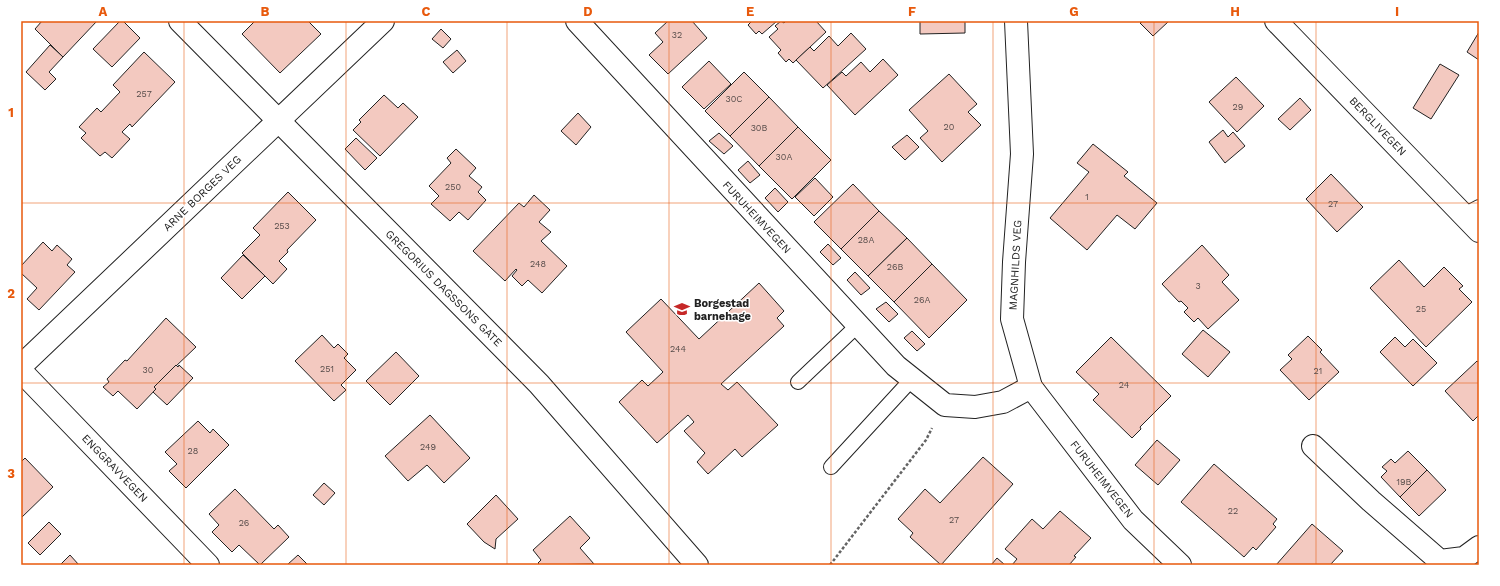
<svg xmlns="http://www.w3.org/2000/svg" width="1500" height="586" font-family="'Work Sans',sans-serif">
<style>
.building{fill:#f3c9c0;stroke:#222}
.lines{fill:none;stroke-linecap:round;stroke-linejoin:round}
.lane-casing{stroke:#222;stroke-width:16}
.street-casing{stroke:#222;stroke-width:24}
.path{stroke:#646464;stroke-width:2.5;stroke-dasharray:3 2;stroke-linecap:butt}
.lane{stroke:#fff;stroke-width:14}
.street{stroke:#fff;stroke-width:22}
.grid{fill:none;stroke:#e8590c;stroke-width:1;stroke-opacity:0.55}
.labels{text-anchor:middle;stroke-width:3;stroke-linejoin:round;paint-order:stroke}
.number-label{font-size:9px;fill:#564c4a}
.street-label{font-size:11px;fill:#222;stroke:#fff}
.poi-label{font-size:11px;font-weight:bold;fill:#222;stroke:#fff;text-anchor:start}
.neatline{fill:none;stroke:#e8590c;stroke-width:1.5}
.grid-label{font-size:13px;text-anchor:middle;font-weight:bold;fill:#e8590c}
</style>
<rect width="100%" height="100%" fill="#fff"/>
<g class="building">
<polygon points="42,21 97,21 63,57 35,29"/>
<polygon points="120,21 123,21 140,38 112,67 93,49"/>
<polygon points="255,21 308,21 321,34 280,73 242,34"/>
<polygon points="668,21 692,21 707,38 668,74 649,55 663,42 655,33"/>
<polygon points="750,21 777,21 762,34 759,31 756,34 748,25 751,22"/>
<polygon points="781,21 784,23 786,21 816,21 826,32 793,63 789,59 786,62 778,53 781,50 769,37 778,29 775,26"/>
<polygon points="920,21 965,21 965,33 920,34"/>
<polygon points="1143,21 1169,21 1153,36 1140,23"/>
<polygon points="441,29 451,39 443,48 432,39"/>
<polygon points="1479,32 1479,60 1467,52"/>
<polygon points="851,33 866,49 823,88 796,60 810,47 814,51 829,36 838,46"/>
<polygon points="50,45 63,57 49,72 56,79 45,90 26,72"/>
<polygon points="457,50 466,61 453,73 443,62"/>
<polygon points="144,52 175,82 132,127 130,124 122,132 130,139 112,158 105,152 100,156 81,138 86,133 79,127 97,108 101,112 120,92 113,85"/>
<polygon points="883,59 898,75 855,115 827,85 842,72 846,76 861,62 870,72"/>
<polygon points="709,61 731,84 704,109 682,87"/>
<polygon points="1440,64 1459,75 1431,119 1413,108"/>
<polygon points="744,72 769,97 730,136 705,111"/>
<polygon points="949,74 977,104 968,112 981,125 942,162 920,138 928,131 909,110"/>
<polygon points="1236,77 1264,106 1237,132 1209,102"/>
<polygon points="384,95 398,108 403,103 418,117 380,156 353,130 361,122 359,120"/>
<polygon points="769,97 798,127 759,166 730,136"/>
<polygon points="1300,98 1311,110 1290,130 1278,119"/>
<polygon points="578,113 591,127 576,145 561,131"/>
<polygon points="798,127 831,160 792,199 759,166"/>
<polygon points="1223,130 1228,137 1233,132 1245,146 1225,163 1209,142"/>
<polygon points="719,133 733,146 724,154 709,141"/>
<polygon points="907,135 919,147 905,160 892,147"/>
<polygon points="356,138 377,158 365,170 345,149"/>
<polygon points="1093,144 1128,172 1124,176 1157,203 1135,229 1117,215 1087,250 1050,218 1089,172 1077,163"/>
<polygon points="456,149 476,168 469,176 482,187 478,192 486,200 468,220 459,212 450,221 431,204 439,196 429,186 451,163 447,158"/>
<polygon points="748,161 760,175 750,183 738,170"/>
<polygon points="1331,174 1363,207 1337,232 1306,199"/>
<polygon points="815,178 833,197 814,216 795,197"/>
<polygon points="853,184 879,211 841,249 814,222"/>
<polygon points="775,188 788,202 778,212 765,198"/>
<polygon points="288,192 316,220 287,250 288,252 279,261 287,269 273,284 242,253 260,235 253,228"/>
<polygon points="534,195 550,210 539,222 551,232 541,241 567,266 542,293 528,280 522,286 512,276 517,270 516,269 505,281 473,251 519,203 524,207"/>
<polygon points="879,211 907,238 868,276 841,249"/>
<polygon points="907,238 932,264 894,302 868,276"/>
<polygon points="43,242 52,251 57,245 72,259 67,265 75,272 39,310 27,299 37,288 21,273 21,266"/>
<polygon points="828,244 841,258 833,265 820,252"/>
<polygon points="1202,245 1229,275 1222,282 1239,300 1208,329 1198,318 1194,322 1184,312 1188,308 1181,301 1179,302 1162,284"/>
<polygon points="243,255 265,276 242,299 221,278"/>
<polygon points="1399,260 1424,287 1444,267 1463,286 1459,289 1472,302 1426,347 1370,288"/>
<polygon points="932,264 967,300 929,338 894,302"/>
<polygon points="855,272 870,288 861,295 847,280"/>
<polygon points="759,283 784,311 777,318 784,326 721,384 728,390 737,382 778,425 742,457 735,449 708,474 697,462 705,453 684,431 694,422 688,415 657,443 619,402 642,380 648,386 663,372 626,332 661,299 699,339"/>
<polygon points="886,302 898,314 889,322 876,309"/>
<polygon points="166,318 196,347 154,387 156,389 137,409 118,391 113,396 103,387 109,382 107,379 125,360 127,361"/>
<polygon points="1203,330 1230,352 1208,377 1182,354"/>
<polygon points="912,331 925,344 917,351 904,338"/>
<polygon points="322,335 334,348 338,344 348,354 344,358 356,370 341,385 346,390 334,401 295,361"/>
<polygon points="1308,336 1322,350 1320,352 1339,372 1309,400 1280,370 1292,359 1288,355"/>
<polygon points="1111,337 1171,396 1140,427 1141,429 1132,438 1093,400 1099,394 1076,372"/>
<polygon points="1395,337 1405,347 1413,339 1437,363 1413,386 1380,352"/>
<polygon points="396,352 419,376 390,405 366,381"/>
<polygon points="1477,361 1479,363 1479,415 1473,421 1445,391"/>
<polygon points="176,365 178,367 179,365 193,378 167,405 153,392 156,389 154,387"/>
<polygon points="430,415 470,458 444,483 427,465 408,481 385,456"/>
<polygon points="198,421 210,433 213,429 229,445 186,488 169,471 177,464 165,452"/>
<polygon points="1157,440 1180,460 1158,485 1135,465"/>
<polygon points="1408,451 1427,470 1400,497 1381,477 1387,471 1382,467 1391,459 1395,463"/>
<polygon points="983,457 1013,484 941,565 910,537 913,533 898,519 925,489 940,503"/>
<polygon points="25,458 53,487 21,518 21,462"/>
<polygon points="1214,464 1277,519 1273,524 1276,527 1256,550 1253,547 1244,557 1181,502"/>
<polygon points="1427,470 1446,490 1419,516 1400,497"/>
<polygon points="324,483 335,493 324,505 313,495"/>
<polygon points="235,489 274,529 278,525 289,537 260,565 239,545 232,552 212,532 219,525 209,514"/>
<polygon points="496,495 518,519 496,539 495,549 484,542 467,524"/>
<polygon points="1060,511 1091,538 1074,556 1076,557 1069,565 1012,565 1017,559 1005,549 1032,519 1043,529"/>
<polygon points="570,516 590,538 580,548 594,564 540,565 538,563 541,560 533,550"/>
<polygon points="49,522 61,534 40,555 28,543"/>
<polygon points="1312,524 1343,551 1330,565 1276,565"/>
<polygon points="70,555 79,565 60,565"/>
<polygon points="298,555 308,565 287,565"/>
<polygon points="997,558 1005,565 991,565"/>
</g>
<g class="lines">
<defs>
<g id="lane">
<polyline points="1464,215 1479,207"/>
<polyline points="798,382 858,325"/>
<polyline points="831,467 912,379"/>
</g>
<g id="street">
<polyline points="180,21 539,384 697,565"/>
<polyline points="577,21 896,366 945,405 975,407 1003,402 1031,387 1012,319 1014,262 1022,154 1016,21"/>
<polyline points="1276,21 1479,231"/>
<polyline points="21,366 383,21"/>
<polyline points="21,371 208,565"/>
<polyline points="1031,387 1133,520 1180,565"/>
<polyline points="1313,446 1371,501 1440,561 1464,558 1479,547"/>
</g>
</defs>
<use href="#lane" class="lane-casing"/>
<use href="#street" class="street-casing"/>
<polyline class="path" points="830,565 926,440 932,428"/>
<use href="#lane" class="lane"/>
<use href="#street" class="street"/>
</g>
<path class="grid" d="M184 21V565M346 21V565M507 21V565M669 21V565M831 21V565M993 21V565M1154 21V565M1316 21V565M21 203H1479M21 383H1479"/>
<defs>
<symbol id="school-bare" viewBox="-9 -9 18 18"><path d="M0-5L7-2L0 1L-7-2ZM-4 1L0 2.5L4 1V4Q0 6-4 4Z" fill="#c62828" stroke="#fff" stroke-width="2.5" paint-order="stroke"/></symbol>
</defs>
<g fill-rule="evenodd">
<use href="#school-bare" x="671" y="298" width="22" height="22"/>
</g>
<g class="labels">
<g class="number-label">
<text x="677" y="38">32</text>
<text x="144" y="97">257</text>
<text x="734" y="102">30C</text>
<text x="1238" y="110">29</text>
<text x="949" y="130">20</text>
<text x="759" y="131">30B</text>
<text x="784" y="160">30A</text>
<text x="453" y="190">250</text>
<text x="1087" y="200">1</text>
<text x="1333" y="207">27</text>
<text x="282" y="229">253</text>
<text x="866" y="243">28A</text>
<text x="538" y="267">248</text>
<text x="895" y="270">26B</text>
<text x="1198" y="289">3</text>
<text x="922" y="303">26A</text>
<text x="1421" y="312">25</text>
<text x="678" y="352">244</text>
<text x="327" y="372">251</text>
<text x="148" y="373">30</text>
<text x="1318" y="374">21</text>
<text x="1124" y="388">24</text>
<text x="428" y="450">249</text>
<text x="193" y="454">28</text>
<text x="1404" y="485">19B</text>
<text x="1233" y="514">22</text>
<text x="954" y="523">27</text>
<text x="244" y="526">26</text>
</g>
<g class="street-label">
<text transform="translate(1378 126) rotate(46)" y="4">BERGLIVEGEN</text>
<text transform="translate(202 193) rotate(-44)" y="4">ARNE BORGES VEG</text>
<text transform="translate(757 217) rotate(47)" y="4">FURUHEIMVEGEN</text>
<text transform="translate(1015 265) rotate(-87)" y="4">MAGNHILDS VEG</text>
<text transform="translate(444 288) rotate(45)" y="4">GREGORIUS DAGSSONS GATE</text>
<text transform="translate(115 468) rotate(46)" y="4">ENGGRAVVEGEN</text>
<text transform="translate(1102 479) rotate(52)" y="4">FURUHEIMVEGEN</text>
</g>
<g class="poi-label">
<text x="694" y="307">Borgestad<tspan x="694" dy="13">barnehage</tspan></text>
</g>
</g>
<rect width="1500" height="586" fill="none" stroke="#ffffff" stroke-width="44"/>
<rect x="22" y="22" width="1456" height="542" class="neatline"/>
<g class="grid-label">
<text x="103" y="16">A</text>
<text x="265" y="16">B</text>
<text x="426" y="16">C</text>
<text x="588" y="16">D</text>
<text x="750" y="16">E</text>
<text x="912" y="16">F</text>
<text x="1074" y="16">G</text>
<text x="1235" y="16">H</text>
<text x="1397" y="16">I</text>
<text x="11" y="117">1</text>
<text x="11" y="298">2</text>
<text x="11" y="478">3</text>
</g>
</svg>
